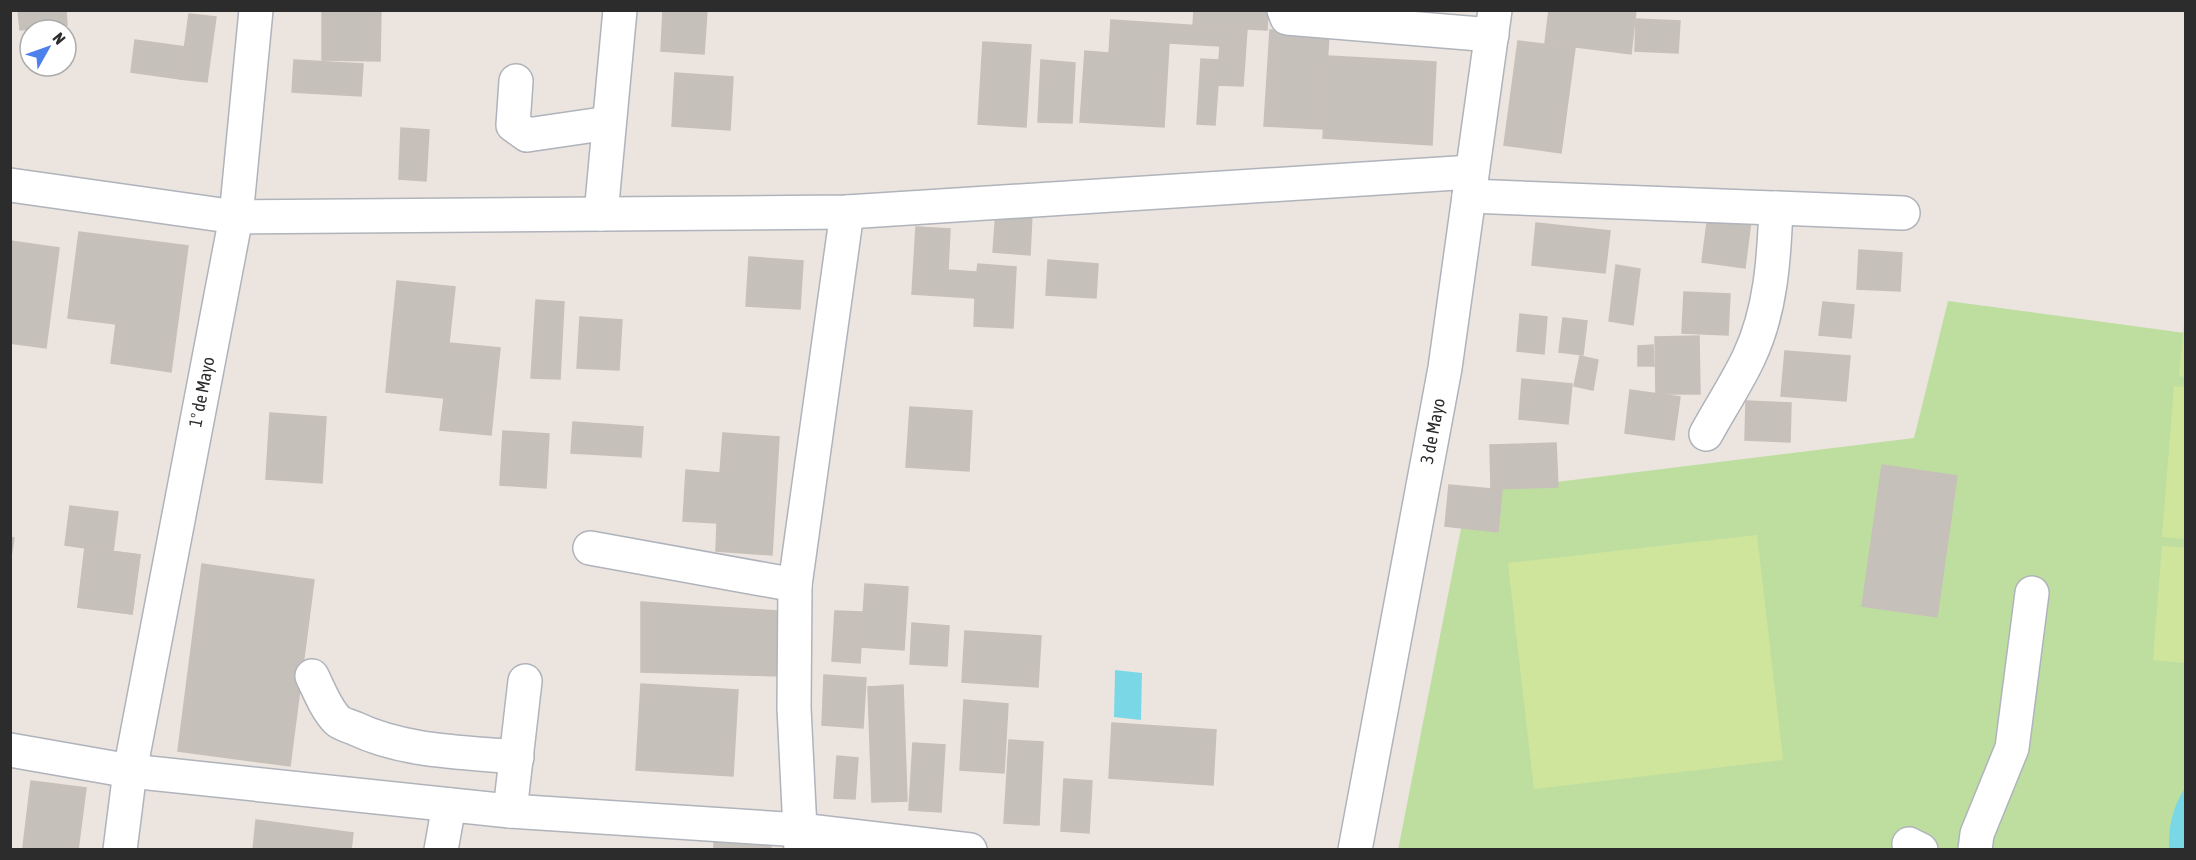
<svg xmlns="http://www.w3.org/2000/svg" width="2196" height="860" font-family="'Asap Condensed',sans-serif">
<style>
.green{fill:#bedea0}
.pitch{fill:#d0e59c}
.water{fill:#7ad8e6}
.building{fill:#c5c0ba;stroke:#c7c0b9;stroke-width:1.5}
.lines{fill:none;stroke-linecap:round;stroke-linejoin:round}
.minor-casing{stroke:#afb3bb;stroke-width:36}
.minor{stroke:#fff;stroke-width:33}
.labels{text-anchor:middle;stroke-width:4.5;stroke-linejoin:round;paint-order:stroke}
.street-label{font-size:18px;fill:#2c2c2c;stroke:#fff}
</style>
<rect width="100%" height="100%" fill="#ece5df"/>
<polygon class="green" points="1948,301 2185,333 2185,849 1398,850 1468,493 1914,438"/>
<g class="pitch">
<polygon points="2185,313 2185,377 2179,376"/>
<polygon points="2174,386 2185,387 2185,539 2162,537"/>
<polygon points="1757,535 1783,760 1534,789 1508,563"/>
<polygon points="2162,546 2185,548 2185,663 2153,660"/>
</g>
<g class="water">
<polygon points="1115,670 1142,673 1141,720 1114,717"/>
<path d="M2185 788V849H2169C2168 827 2173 806 2185 788Z"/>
</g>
<g class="building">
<polygon points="18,10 66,10 67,25 20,30"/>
<polygon points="322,10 381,10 380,61 322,60"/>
<polygon points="663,10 707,10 704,54 661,51"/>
<polygon points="1194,10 1268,10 1267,30 1193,26"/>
<polygon points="1549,10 1636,10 1631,54 1545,43"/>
<polygon points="189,14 216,17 207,82 180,79"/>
<polygon points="1636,19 1680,21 1678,53 1635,51"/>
<polygon points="1111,20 1247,29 1243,86 1218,85 1215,125 1197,124 1201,59 1219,60 1220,46 1169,43 1164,127 1080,122 1085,51 1109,53"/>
<polygon points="1270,30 1329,34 1323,129 1264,126"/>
<polygon points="135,40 185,47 180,79 131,72"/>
<polygon points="1518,41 1575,48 1561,153 1504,145"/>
<polygon points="983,42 1031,45 1026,127 978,124"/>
<polygon points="1328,56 1436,62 1432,145 1323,138"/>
<polygon points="294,60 363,64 361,96 292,92"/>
<polygon points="1041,60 1075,63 1072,123 1038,122"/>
<polygon points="675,73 733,77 730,130 672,126"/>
<polygon points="401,128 429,130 426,181 399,179"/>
<polygon points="996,211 1032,213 1030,255 993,252"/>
<polygon points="1708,215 1751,220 1745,268 1702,262"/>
<polygon points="1536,223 1610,231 1605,273 1532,265"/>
<polygon points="916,227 950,229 948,270 977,272 978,264 1016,267 1013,328 974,326 975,298 912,294"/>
<polygon points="79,232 188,246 171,372 111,363 116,324 68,318"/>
<polygon points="10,241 59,248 46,348 10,343 13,292 10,292"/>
<polygon points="1859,250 1902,253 1900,291 1857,289"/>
<polygon points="749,257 803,261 800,309 746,306"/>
<polygon points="1048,260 1098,264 1096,298 1046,295"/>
<polygon points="1616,265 1640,269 1633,325 1609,321"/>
<polygon points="397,281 455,287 449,343 500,348 491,435 440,430 444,398 386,392"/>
<polygon points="1684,292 1730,294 1728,335 1682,333"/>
<polygon points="536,300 564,302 560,379 531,378"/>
<polygon points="1823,302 1854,305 1851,338 1819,335"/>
<polygon points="1520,314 1547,317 1544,354 1517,351"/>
<polygon points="580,317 622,320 619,370 577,368"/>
<polygon points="1563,318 1587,321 1583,355 1559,352"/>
<polygon points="1699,336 1700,394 1656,394 1655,337"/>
<polygon points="1653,345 1654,366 1638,366 1638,346"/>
<polygon points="1785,351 1850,356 1846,401 1781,396"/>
<polygon points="1580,356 1598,360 1593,390 1574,386"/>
<polygon points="1522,379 1572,384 1568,424 1519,419"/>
<polygon points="1630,390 1680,397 1674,440 1625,433"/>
<polygon points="1746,401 1791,403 1790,442 1745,440"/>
<polygon points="910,407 972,411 969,471 906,467"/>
<polygon points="270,413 326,417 322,483 266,479"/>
<polygon points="573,422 643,427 641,457 571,453"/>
<polygon points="503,431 549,434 546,488 500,485"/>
<polygon points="723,433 779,437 772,555 716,551 717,523 683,521 686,470 720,473"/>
<polygon points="1556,443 1558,487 1491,489 1490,445"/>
<polygon points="1882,465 1957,476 1937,617 1862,606"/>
<polygon points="1449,485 1502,490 1498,532 1445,526"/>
<polygon points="70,506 118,512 113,552 65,545"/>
<polygon points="10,537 14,538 10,563"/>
<polygon points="85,548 140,555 132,614 78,607"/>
<polygon points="85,548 140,555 132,614 78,607"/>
<polygon points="202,564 314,580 290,766 178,751"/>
<polygon points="865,584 908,587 904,650 861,647"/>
<polygon points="641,602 778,611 782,676 641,672"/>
<polygon points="835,611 863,612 860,663 832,661"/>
<polygon points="912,623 949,626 947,666 910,664"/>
<polygon points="965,631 1041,636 1038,687 962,682"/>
<polygon points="824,675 866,678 863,728 822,725"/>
<polygon points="641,684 738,690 733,776 636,770"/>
<polygon points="903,685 907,801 872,802 868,687"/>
<polygon points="964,700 1008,704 1004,773 960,770"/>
<polygon points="1112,723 1216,730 1213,785 1109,778"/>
<polygon points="1009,740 1043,742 1039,825 1004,823"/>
<polygon points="913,743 945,745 941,812 909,810"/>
<polygon points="837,756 858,758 855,799 834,798"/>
<polygon points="1064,779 1092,781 1089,833 1061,831"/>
<polygon points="31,781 86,788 78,850 45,850 23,847"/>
<polygon points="256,820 353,833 351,850 253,850"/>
<polygon points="771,841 771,850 714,850 714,842"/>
</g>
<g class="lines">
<defs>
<g id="minor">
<polyline points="1284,10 1287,18 1492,35"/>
<polyline points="516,81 513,125 527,135 609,123"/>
<polyline points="10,185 236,217 847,212 1472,172"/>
<polyline points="1469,196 1903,213"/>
<polyline points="601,214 620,10"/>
<path d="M1706 434C1720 408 1737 383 1749 357 1771 311 1774 258 1776 208"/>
<polyline points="590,548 795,585"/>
<path d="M312 676C319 690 326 709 337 720 341 724 349 726 354 728 404 752 462 752 517 757"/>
<polyline points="10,750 130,771 510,811 800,830 970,850"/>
<polyline points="510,811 525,681"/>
<polyline points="1909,844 1921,850"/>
<polyline points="120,850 130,771 236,217 256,10"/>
<polyline points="441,850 449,805"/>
<polyline points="801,850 794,708 795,585 847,212"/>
<polyline points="1355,850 1445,368 1495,10"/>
<polyline points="1975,850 1977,834 2012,748 2032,593"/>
</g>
</defs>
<use href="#minor" class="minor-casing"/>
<use href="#minor" class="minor"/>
</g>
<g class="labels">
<g class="street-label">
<text transform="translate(202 392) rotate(-79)" y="6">1º de Mayo</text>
<text transform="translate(1433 431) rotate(-79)" y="6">3 de Mayo</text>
</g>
</g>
<rect width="2196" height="860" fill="none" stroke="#2c2c2c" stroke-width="24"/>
<g transform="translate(48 48) rotate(50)"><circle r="28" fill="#ffffff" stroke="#ababab" stroke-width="1.5"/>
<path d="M0-4.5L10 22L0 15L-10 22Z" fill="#4c80ec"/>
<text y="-9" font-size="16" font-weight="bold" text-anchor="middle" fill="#2c2c2c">N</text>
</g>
</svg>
